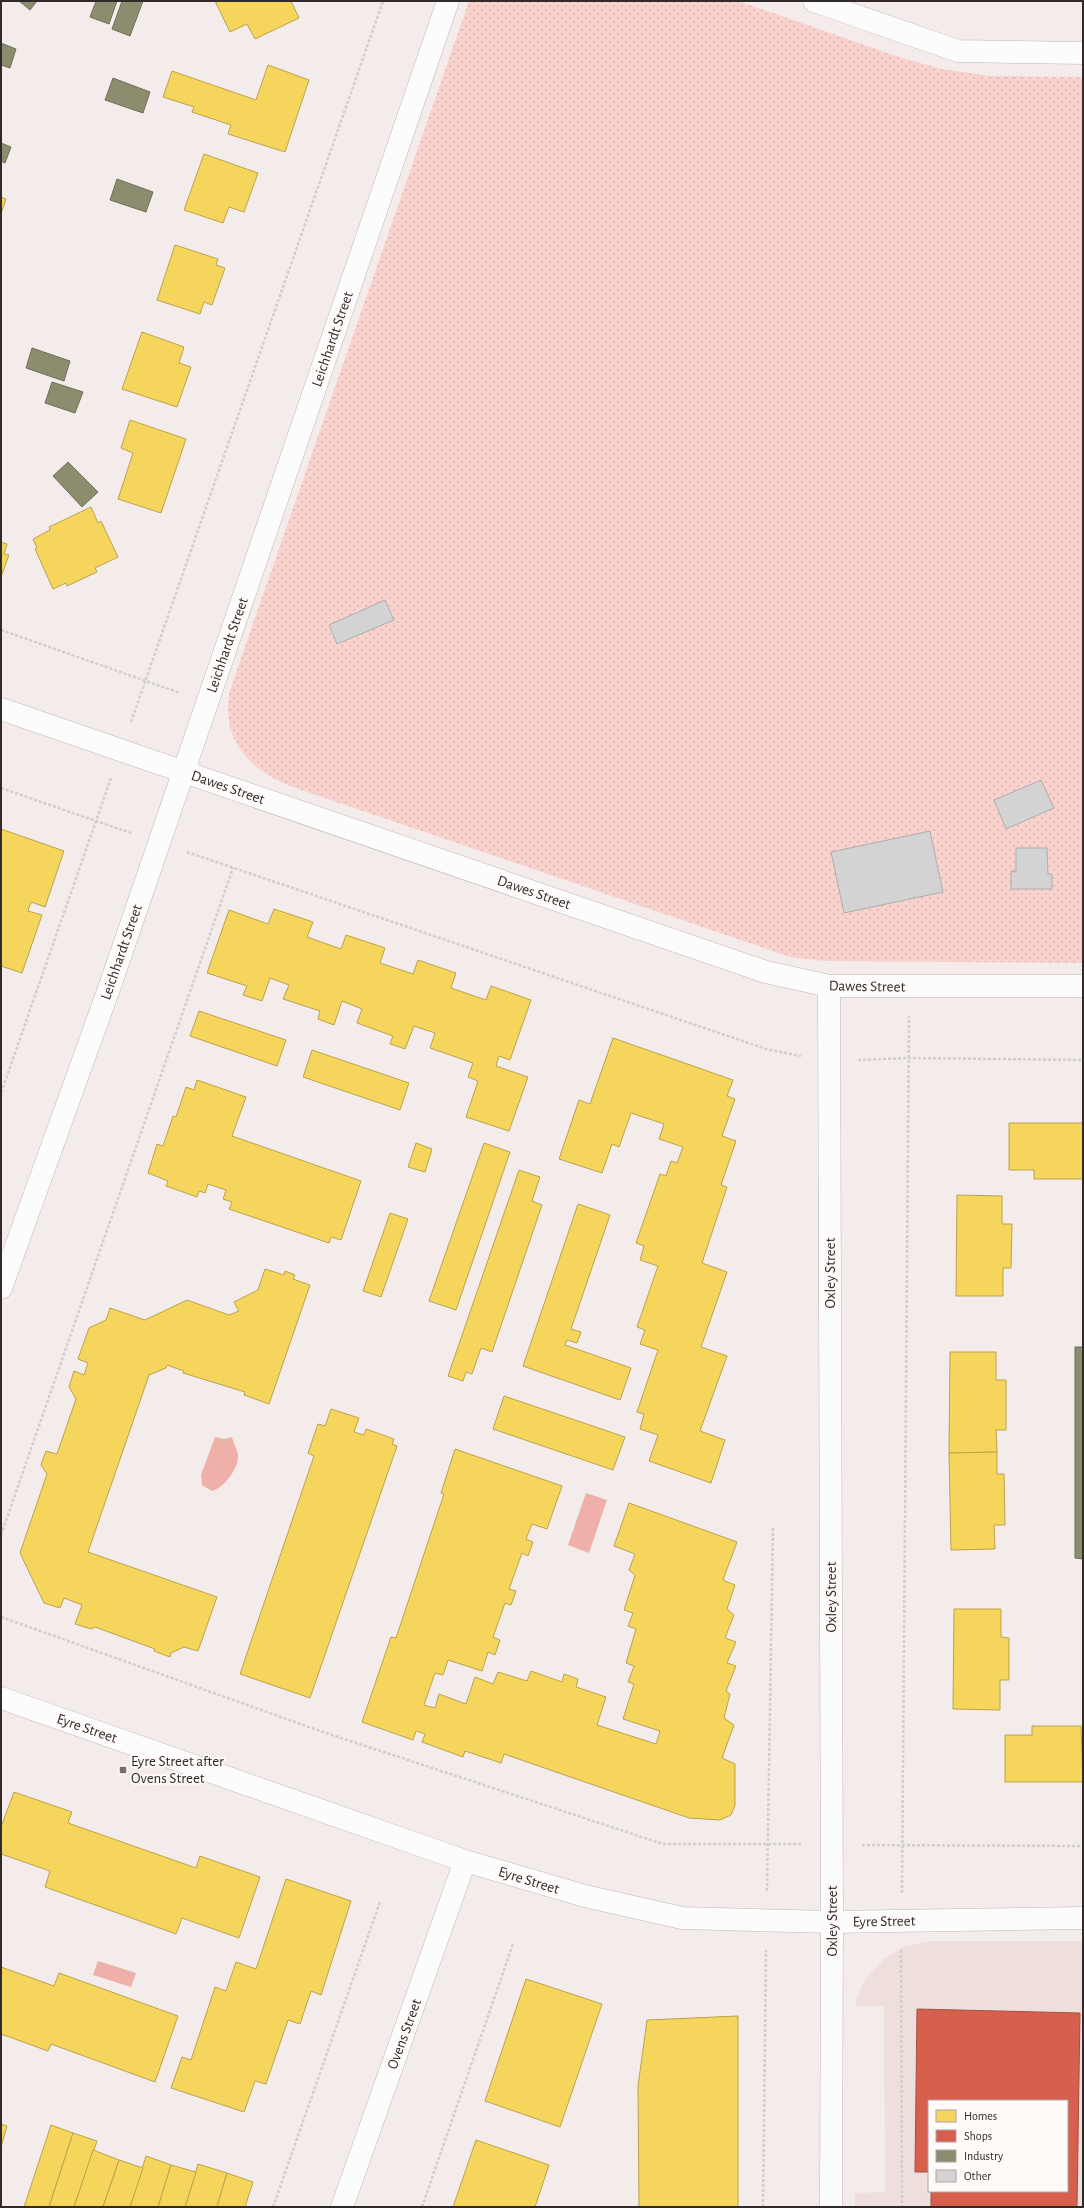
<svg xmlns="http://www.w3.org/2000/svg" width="1084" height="2208" font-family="'Alegreya Sans',sans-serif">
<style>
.built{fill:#eededc;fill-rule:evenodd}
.park{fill:url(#park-dots)}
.water{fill:#eeb0a9}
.homes{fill:#f6d55c;stroke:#bba24d}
.shops{fill:#d6604d;stroke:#a45042}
.industry{fill:#8c8c6e;stroke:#706f5a}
.building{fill:#d4d3d3;stroke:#aeadad}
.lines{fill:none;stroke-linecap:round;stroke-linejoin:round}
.minor-casing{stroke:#bcb7b6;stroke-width:23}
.path{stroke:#d0cece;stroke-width:2.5;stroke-dasharray:3 2;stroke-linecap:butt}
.minor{stroke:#fdfcfc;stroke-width:22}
.poi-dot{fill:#756e6e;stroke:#fff9f8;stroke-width:1.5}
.labels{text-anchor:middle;stroke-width:4;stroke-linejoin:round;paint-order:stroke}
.street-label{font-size:15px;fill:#302a2a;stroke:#fff9f8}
.poi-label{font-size:15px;fill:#302a2a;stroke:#fff9f8;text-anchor:start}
</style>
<defs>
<pattern id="park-dots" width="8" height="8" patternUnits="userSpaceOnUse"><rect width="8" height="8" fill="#fad2cd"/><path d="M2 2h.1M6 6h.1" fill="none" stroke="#d7b4b0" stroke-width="1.8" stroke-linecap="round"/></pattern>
</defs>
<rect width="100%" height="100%" fill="#f4eceb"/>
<path class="built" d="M929 1941H1083V2207H855V2193L885 2192 884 2006H856V2000L864 1981 884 1959 903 1947ZM929 2101H1067V2191H929Z"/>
<path class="park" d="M469 1H738L902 58 942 69 990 76 1083 77V963L824 961 790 957 290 786C248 769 220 738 230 690Z"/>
<g class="water">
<path d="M215 1437 225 1439 232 1437C233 1442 237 1449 238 1455 239 1468 224 1488 212 1491L202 1485 201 1475Z"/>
<polygon points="586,1493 607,1500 589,1553 568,1545"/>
<polygon points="98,1961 136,1973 131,1987 93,1975"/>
</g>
<g class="homes">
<polygon points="215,1 291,1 299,18 255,39 247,24 230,32"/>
<polygon points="268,65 309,80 285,152 228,134 231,125 192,112 194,107 163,97 172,71 256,100"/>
<polygon points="204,154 258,173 244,212 229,207 223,223 184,210"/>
<polygon points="1,197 6,199 1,214"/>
<polygon points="175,245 218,259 216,265 225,268 212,305 204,302 200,314 157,300"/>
<polygon points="142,332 184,347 179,363 191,367 177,407 122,389"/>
<polygon points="130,420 186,439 161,513 118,499 133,453 121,448"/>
<polygon points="91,507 98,523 101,521 118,557 95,568 97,572 67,586 66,583 53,589 35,549 37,548 33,539 50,530 49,527"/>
<polygon points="1,542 7,544 4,554 9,555 1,577"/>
<polygon points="1,829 64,851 45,907 31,902 28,911 42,915 22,973 1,966"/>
<polygon points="274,909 313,922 307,937 341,949 346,935 385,948 380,963 413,974 418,960 456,973 451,988 486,1000 491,986 531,1000 510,1060 499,1056 496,1066 528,1077 509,1131 466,1117 478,1081 468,1077 473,1063 430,1048 435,1033 414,1026 405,1049 390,1044 393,1036 357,1023 362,1009 342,1001 334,1025 318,1019 320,1011 283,999 289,985 270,978 262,1001 243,995 247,986 207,973 229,910 268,924"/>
<polygon points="199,1011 286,1040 277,1066 190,1036"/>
<polygon points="613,1038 733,1080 727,1096 735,1099 722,1136 736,1141 721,1185 727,1187 702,1263 727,1272 701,1347 727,1356 700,1431 725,1440 711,1483 649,1461 658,1435 640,1429 644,1414 637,1412 658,1350 640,1344 645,1330 637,1327 658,1266 640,1260 644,1246 636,1243 660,1174 666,1176 671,1161 677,1163 683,1147 659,1139 664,1124 631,1113 619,1147 612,1144 602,1173 559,1159 579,1100 590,1104"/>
<polygon points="312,1050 409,1083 400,1110 303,1077"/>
<polygon points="197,1080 246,1097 232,1136 361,1181 341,1240 331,1237 329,1243 229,1209 232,1202 223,1199 226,1190 208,1184 205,1193 199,1191 197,1197 166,1186 168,1181 148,1173 157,1144 163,1146 173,1116 176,1117 186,1087 194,1090"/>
<polygon points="1009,1123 1083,1123 1083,1179 1034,1179 1034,1170 1009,1170"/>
<polygon points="416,1143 432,1149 425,1172 408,1167"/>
<polygon points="484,1143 510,1152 456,1310 429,1301"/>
<polygon points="519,1170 540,1177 532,1201 542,1205 492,1352 481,1348 472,1374 466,1372 463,1381 448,1376"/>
<polygon points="957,1195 1002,1196 1002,1224 1012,1224 1011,1268 1003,1268 1003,1296 956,1296"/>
<polygon points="578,1204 610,1215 571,1329 581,1332 577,1343 567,1340 565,1345 631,1368 620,1400 523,1366"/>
<polygon points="390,1213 408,1219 381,1297 363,1291"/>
<polygon points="265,1269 284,1275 285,1271 295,1275 293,1279 310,1285 269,1404 244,1395 245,1392 183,1373 184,1371 167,1365 166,1368 149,1375 88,1552 217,1597 198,1651 184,1647 171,1653 170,1657 154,1651 155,1649 95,1627 91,1629 75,1624 82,1605 64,1598 60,1608 44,1603 20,1553 47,1474 41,1465 46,1451 57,1454 76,1399 69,1387 74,1371 84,1375 88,1363 78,1359 89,1328 106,1320 110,1308 145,1320 187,1300 229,1315 239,1311 234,1302 258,1290"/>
<polygon points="950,1352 996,1352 996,1380 1006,1380 1006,1430 996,1430 997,1452 949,1453"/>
<polygon points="504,1396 625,1437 613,1470 493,1429"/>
<polygon points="331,1409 359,1418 354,1432 364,1435 366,1429 394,1439 392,1444 397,1446 310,1698 240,1674 314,1456 308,1453 318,1424 325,1426"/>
<polygon points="455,1449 562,1486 547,1529 532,1524 526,1539 533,1542 528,1556 522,1553 509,1589 516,1591 511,1605 505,1603 493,1637 500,1640 495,1655 488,1652 482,1671 448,1660 443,1675 435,1673 424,1705 435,1708 439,1694 466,1704 475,1677 493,1684 498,1672 527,1681 531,1671 562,1682 564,1674 578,1679 576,1687 606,1697 597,1725 656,1744 660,1731 623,1719 634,1684 628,1682 634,1666 626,1663 636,1629 628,1626 633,1613 624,1610 635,1575 629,1570 635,1554 614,1546 629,1503 737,1542 723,1580 735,1585 727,1609 734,1615 725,1638 736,1642 727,1663 736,1666 726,1691 730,1694 724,1718 734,1725 722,1758 735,1764 735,1805 731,1815 720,1820 689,1818 504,1754 501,1763 465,1751 463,1757 422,1742 425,1734 416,1731 413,1740 362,1722 391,1637 396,1638 444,1494 441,1493"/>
<polygon points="997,1452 997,1474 1004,1474 1005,1525 994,1525 995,1549 951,1550 949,1453"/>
<polygon points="954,1609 1001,1609 1001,1637 1009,1638 1009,1680 1000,1680 1000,1710 953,1709"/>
<polygon points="1032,1726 1081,1726 1083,1782 1005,1782 1005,1735 1032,1735"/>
<polygon points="14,1792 72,1812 68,1823 196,1868 200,1856 260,1877 239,1938 182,1918 176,1934 45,1887 50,1871 1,1854 1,1827"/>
<polygon points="286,1879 351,1901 321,1995 311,1991 300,2024 288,2020 266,2084 255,2081 244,2112 171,2088 182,2057 191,2060 215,1987 226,1991 236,1962 256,1969"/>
<polygon points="1,1967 54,1986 59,1973 178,2016 155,2082 51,2044 48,2051 1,2034"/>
<polygon points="526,1979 602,2004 560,2127 485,2101"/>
<polygon points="738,2016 738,2207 639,2207 638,2086 647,2020"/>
<polygon points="1,2124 7,2126 1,2147"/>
<polygon points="51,2125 73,2133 49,2207 24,2207"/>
<polygon points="73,2133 97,2141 74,2207 49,2207"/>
<polygon points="476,2140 549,2165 535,2207 453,2207"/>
<polygon points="93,2150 119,2160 103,2207 74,2207"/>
<polygon points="146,2156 171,2165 158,2207 130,2207"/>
<polygon points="119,2160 143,2168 130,2207 103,2207"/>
<polygon points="198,2164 227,2173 217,2207 185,2207"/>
<polygon points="171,2165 196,2172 185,2207 158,2207"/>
<polygon points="227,2173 253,2182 245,2207 217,2207"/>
</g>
<polygon class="shops" points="917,2009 1080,2013 1077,2207 931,2207 931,2191 1067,2191 1067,2101 929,2101 929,2172 915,2172"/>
<g class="industry">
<polygon points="19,1 37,1 30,10"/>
<polygon points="96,1 117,1 109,24 90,17"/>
<polygon points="122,1 143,1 130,36 112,29"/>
<polygon points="1,43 16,49 10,68 1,65"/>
<polygon points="113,78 150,92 143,113 105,100"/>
<polygon points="1,143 11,147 5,163 1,161"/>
<polygon points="117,179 153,192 146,212 110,200"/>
<polygon points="32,348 70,361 64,381 26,368"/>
<polygon points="52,382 83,392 75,413 45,403"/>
<polygon points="68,462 98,492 82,507 53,476"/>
<polygon points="1075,1347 1083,1347 1083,1559 1075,1558"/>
</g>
<g class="building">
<polygon points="385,600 394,620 337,644 329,625"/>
<polygon points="1041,780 1054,808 1006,829 994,800"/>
<polygon points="930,831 943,892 844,913 831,852"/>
<polygon points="1016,848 1047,848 1048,874 1052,874 1052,889 1011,889 1011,871 1016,872"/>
</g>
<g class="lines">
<defs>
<g id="minor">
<polyline points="814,1 958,51 1083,53"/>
<polyline points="1,709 766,972 829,986 1083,986"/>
<polyline points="829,986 832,1922 831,2207"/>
<polyline points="1,1288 111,983 448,1"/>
<polyline points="1,1698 465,1861 585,1896 682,1918 832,1922 1083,1918"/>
<polyline points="342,2207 465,1861"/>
</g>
</defs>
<use href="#minor" class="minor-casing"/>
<g class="path">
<polyline points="1,630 180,693"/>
<polyline points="131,722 383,1"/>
<polyline points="111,778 96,821 131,833"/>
<polyline points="1,788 96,821 1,1093"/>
<polyline points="187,852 766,1049 801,1056"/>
<polyline points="858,1060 909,1058 1083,1060"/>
<polyline points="1,1535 233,868"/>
<polyline points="1,1617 323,1732 663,1844 803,1844"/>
<polyline points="862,1845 1083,1846"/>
<polyline points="767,1891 773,1527"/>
<polyline points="902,1893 909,1016"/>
<polyline points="901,1950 902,2207"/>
<polyline points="273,2207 380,1902"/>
<polyline points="422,2207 513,1944"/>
<polyline points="763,2207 766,1950"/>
</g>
<use href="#minor" class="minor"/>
</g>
<rect class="poi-dot" x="119" y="1766" width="8" height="8" rx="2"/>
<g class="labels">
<g class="street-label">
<text transform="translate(332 339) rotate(-71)" y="5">Leichhardt Street</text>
<text transform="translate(227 645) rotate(-71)" y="5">Leichhardt Street</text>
<text transform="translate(228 787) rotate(19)" y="5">Dawes Street</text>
<text transform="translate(534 892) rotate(19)" y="5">Dawes Street</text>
<text transform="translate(121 952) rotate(-71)" y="5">Leichhardt Street</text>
<text transform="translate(867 986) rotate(1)" y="5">Dawes Street</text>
<text transform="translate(830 1273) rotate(-90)" y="5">Oxley Street</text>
<text transform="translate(831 1597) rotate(-90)" y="5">Oxley Street</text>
<text transform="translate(87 1728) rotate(19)" y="5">Eyre Street</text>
<text transform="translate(529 1880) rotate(17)" y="5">Eyre Street</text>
<text transform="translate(832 1921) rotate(-90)" y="5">Oxley Street</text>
<text transform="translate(884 1921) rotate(-1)" y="5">Eyre Street</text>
<text transform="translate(404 2034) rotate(-70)" y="5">Ovens Street</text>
</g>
<g class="poi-label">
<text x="131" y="1766">Eyre Street after<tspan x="131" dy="17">Ovens Street</tspan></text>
</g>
</g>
<rect width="1084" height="2208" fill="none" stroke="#302a2a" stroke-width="4"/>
<rect x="928" y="2100" width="140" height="92" fill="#fff9f8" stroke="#aca6a6"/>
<rect x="936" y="2110" width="20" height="12" fill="#f6d55c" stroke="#aca6a6"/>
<text x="964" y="2120" font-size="12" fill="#302a2a">Homes</text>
<rect x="936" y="2130" width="20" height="12" fill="#d6604d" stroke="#aca6a6"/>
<text x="964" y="2140" font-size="12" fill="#302a2a">Shops</text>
<rect x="936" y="2150" width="20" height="12" fill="#8c8c6e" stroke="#aca6a6"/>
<text x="964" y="2160" font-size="12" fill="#302a2a">Industry</text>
<rect x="936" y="2170" width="20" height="12" fill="#d4d3d3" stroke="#aca6a6"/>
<text x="964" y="2180" font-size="12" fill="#302a2a">Other</text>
</svg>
